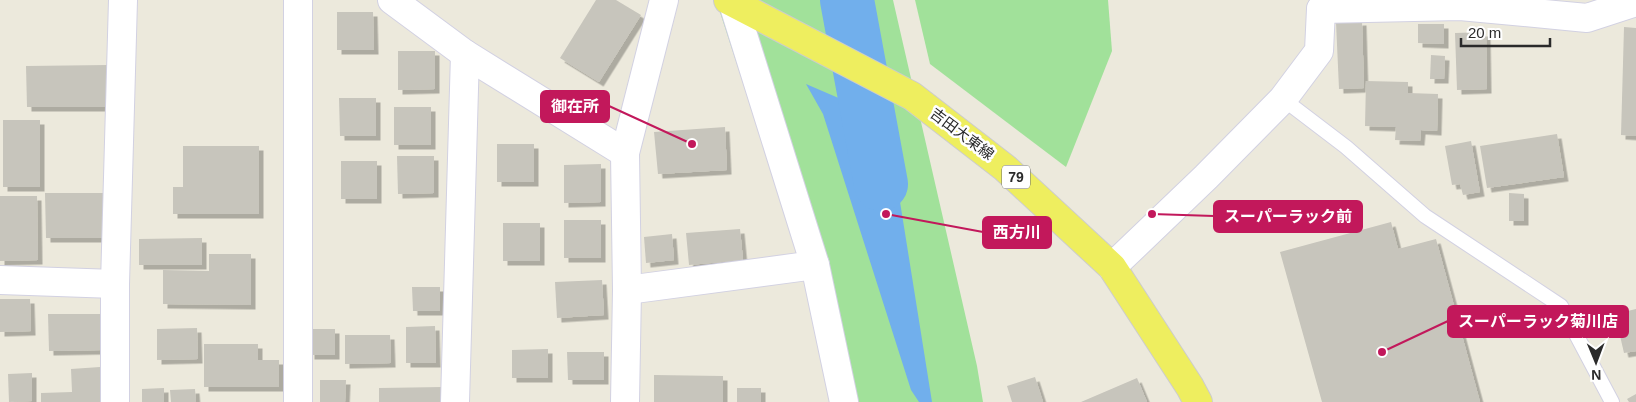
<svg xmlns="http://www.w3.org/2000/svg" width="1636" height="402" font-family="Helvetica,'Noto Sans JP',sans-serif">
<style>
.green{fill:#a1e19a}
.water{fill:#71afec}
.lines{fill:none;stroke-linecap:round;stroke-linejoin:round}
.river{stroke:#71afec;stroke-width:54}
.building{fill:#c7c5bc;filter:url(#shadow)}
.service-casing{stroke:#d2d1e2;stroke-width:16}
.minor-casing{stroke:#d2d1e2;stroke-width:30}
.primary-casing{stroke:#ccc;stroke-width:30}
.service{stroke:#fff;stroke-width:14}
.minor{stroke:#fff;stroke-width:28}
.primary{stroke:#eeee5f;stroke-width:28}
.labels{text-anchor:middle;stroke-width:5;stroke-linejoin:round;paint-order:stroke}
.shield{fill:#fff;stroke:#6a6a6a;stroke-width:1}
.shield-label{font-size:14px;font-weight:bold;fill:#2a2a2a}
.street-label{font-size:15px;fill:#2a2a2a;stroke:#fff}
.leader{fill:none;stroke:#c2185b;stroke-width:2}
.callout-dot{fill:#c2185b;stroke:#fff;stroke-width:2}
.callout{fill:#c2185b;stroke:#c2185b;stroke-width:2}
.callout-label{font-size:16px;text-anchor:middle;font-weight:bold;fill:#fff}
</style>
<defs>
<filter id="shadow"><feDropShadow dx="4.5" dy="4.5" stdDeviation="0" flood-color="#0004"/></filter>
</defs>
<rect width="100%" height="100%" fill="#ece9dc"/>
<g class="green">
<polygon points="716,0 893,0 977,366 983,402 844,402 839,378"/>
<polygon points="915,0 1108,0 1112,51 1066,167 930,64"/>
</g>
<polygon class="water" points="806,84 892,121 893,158 932,402 919,402 911,390 823,114"/>
<g class="lines">
<polyline class="river" points="847,0 881,184"/>
</g>
<g class="building">
<polygon points="596,0 616,0 641,15 599,82 560,58"/>
<polygon points="337,12 373,12 374,50 337,50"/>
<polygon points="1362,21 1364,88 1339,89 1336,22"/>
<polygon points="1418,24 1444,24 1444,44 1418,43"/>
<polygon points="1624,27 1636,28 1636,136 1621,135"/>
<polygon points="1486,32 1487,89 1457,90 1455,33"/>
<polygon points="398,51 435,51 435,89 398,90"/>
<polygon points="1431,55 1445,56 1444,79 1430,79"/>
<polygon points="108,65 109,107 27,107 26,66"/>
<polygon points="1366,81 1408,82 1408,93 1438,94 1437,131 1421,130 1420,141 1395,140 1396,127 1365,126"/>
<polygon points="339,98 376,98 376,136 340,136"/>
<rect x="394" y="107" width="37" height="38"/>
<rect x="3" y="120" width="37" height="67"/>
<polygon points="725,127 727,170 658,174 654,132"/>
<polygon points="1557,134 1564,177 1487,188 1480,146"/>
<polygon points="1471,141 1480,192 1463,195 1460,184 1452,185 1445,146"/>
<rect x="497" y="144" width="37" height="38"/>
<polygon points="183,146 259,146 259,214 173,214 173,187 183,187"/>
<polygon points="397,156 434,156 434,193 398,194"/>
<rect x="341" y="161" width="36" height="38"/>
<polygon points="601,164 601,202 564,203 564,165"/>
<polygon points="45,193 105,193 105,238 46,238"/>
<polygon points="1509,193 1524,194 1524,221 1509,221"/>
<polygon points="0,196 37,196 38,260 0,261"/>
<rect x="564" y="220" width="37" height="38"/>
<polygon points="1391,222 1398,249 1436,239 1480,402 1322,402 1280,252"/>
<rect x="503" y="223" width="37" height="38"/>
<polygon points="740,229 743,260 689,265 686,233"/>
<polygon points="672,234 674,260 646,263 644,237"/>
<polygon points="202,238 202,265 139,265 139,239"/>
<polygon points="209,254 251,254 251,305 163,304 163,270 209,271"/>
<polygon points="602,280 604,315 557,318 555,282"/>
<polygon points="412,287 440,287 440,311 413,311"/>
<polygon points="0,299 30,299 31,331 0,332"/>
<polygon points="1636,309 1636,351 1624,353 1615,314"/>
<polygon points="48,314 100,314 101,350 49,351"/>
<polygon points="435,326 436,363 406,363 406,327"/>
<polygon points="197,328 198,359 157,360 157,329"/>
<rect x="310" y="329" width="25" height="26"/>
<polygon points="345,335 390,335 391,363 345,364"/>
<polygon points="204,344 258,344 258,360 279,360 279,387 204,387"/>
<polygon points="548,349 548,378 512,378 512,350"/>
<polygon points="567,352 604,352 604,380 568,380"/>
<polygon points="100,367 102,402 41,402 41,393 72,392 71,369"/>
<polygon points="32,373 32,401 9,402 8,374"/>
<polygon points="654,375 723,376 723,402 654,402"/>
<polygon points="1035,377 1043,402 1012,402 1007,386"/>
<polygon points="1137,378 1147,402 1081,402"/>
<polygon points="320,380 346,380 345,402 320,402"/>
<polygon points="443,387 443,402 379,402 379,388"/>
<polygon points="164,388 164,402 142,402 142,389"/>
<rect x="737" y="388" width="24" height="14"/>
<polygon points="195,389 196,402 171,402 170,390"/>
<polygon points="1636,394 1636,402 1629,402 1627,399"/>
</g>
<g class="lines">
<defs>
<polyline id="service" points="1283,99 1346,147 1425,216 1561,306 1612,402"/>
<g id="minor">
<polyline points="298,0 298,402"/>
<polyline points="392,0 465,54 625,153"/>
<polyline points="733,3 815,265 844,402"/>
<polyline points="1321,9 1460,6 1587,18 1636,2"/>
<polyline points="1112,267 1206,177 1283,99 1319,51 1321,9 1328,0"/>
<polyline points="0,280 115,284"/>
<polyline points="627,290 815,265"/>
<polyline points="115,402 115,284 123,0"/>
<polyline points="455,402 465,54"/>
<polyline points="625,402 627,290 625,153 664,0"/>
</g>
<polyline id="primary" points="728,0 912,96 1005,168 1112,267 1190,387 1198,402"/>
</defs>
<use href="#service" class="service-casing"/>
<use href="#minor" class="minor-casing"/>
<use href="#primary" class="primary-casing"/>
<use href="#service" class="service"/>
<use href="#minor" class="minor"/>
<use href="#primary" class="primary"/>
</g>
<g class="labels">
<rect class="shield" x="1002" y="165.5" width="28" height="23" rx="4"/>
<g class="shield-label">
<text x="1016" y="182">79</text>
</g>
<g class="street-label">
<text transform="translate(962 134) rotate(37)" y="5">吉田大東線</text>
</g>
</g>
<path class="leader" d="M692 144L609 106M1152 214L1214 216M886 214L983 232M1382 352L1448 321"/>
<g class="callout-dot">
<circle cx="692" cy="144" r="5"/>
<circle cx="1152" cy="214" r="5"/>
<circle cx="886" cy="214" r="5"/>
<circle cx="1382" cy="352" r="5"/>
</g>
<g class="callout">
<rect x="541" y="91" width="68" height="31" rx="5"/>
<rect x="1214" y="201" width="148" height="31" rx="5"/>
<rect x="983" y="217" width="68" height="31" rx="5"/>
<rect x="1448" y="306" width="180" height="31" rx="5"/>
</g>
<g class="callout-label">
<text x="575" y="112">御在所</text>
<text x="1288" y="222">スーパーラック前</text>
<text x="1017" y="238">西方川</text>
<text x="1538" y="327">スーパーラック菊川店</text>
</g>
<g transform="translate(1596 362) rotate(179)" stroke="#ffffff" stroke-width="4" paint-order="stroke">
<path d="M0-4L9 19L0 12L-9 19Z" fill="#2a2a2a"/>
<text y="-8" font-size="14" font-weight="bold" text-anchor="middle" fill="#2a2a2a">N</text>
</g>
<path d="M1461 38v8h89v-8" fill="none" stroke="#2a2a2a" stroke-width="2.5"/>
<text x="1468" y="38" font-size="15" fill="#2a2a2a" stroke="#ffffff" stroke-width="4" paint-order="stroke">20 m</text>
</svg>
